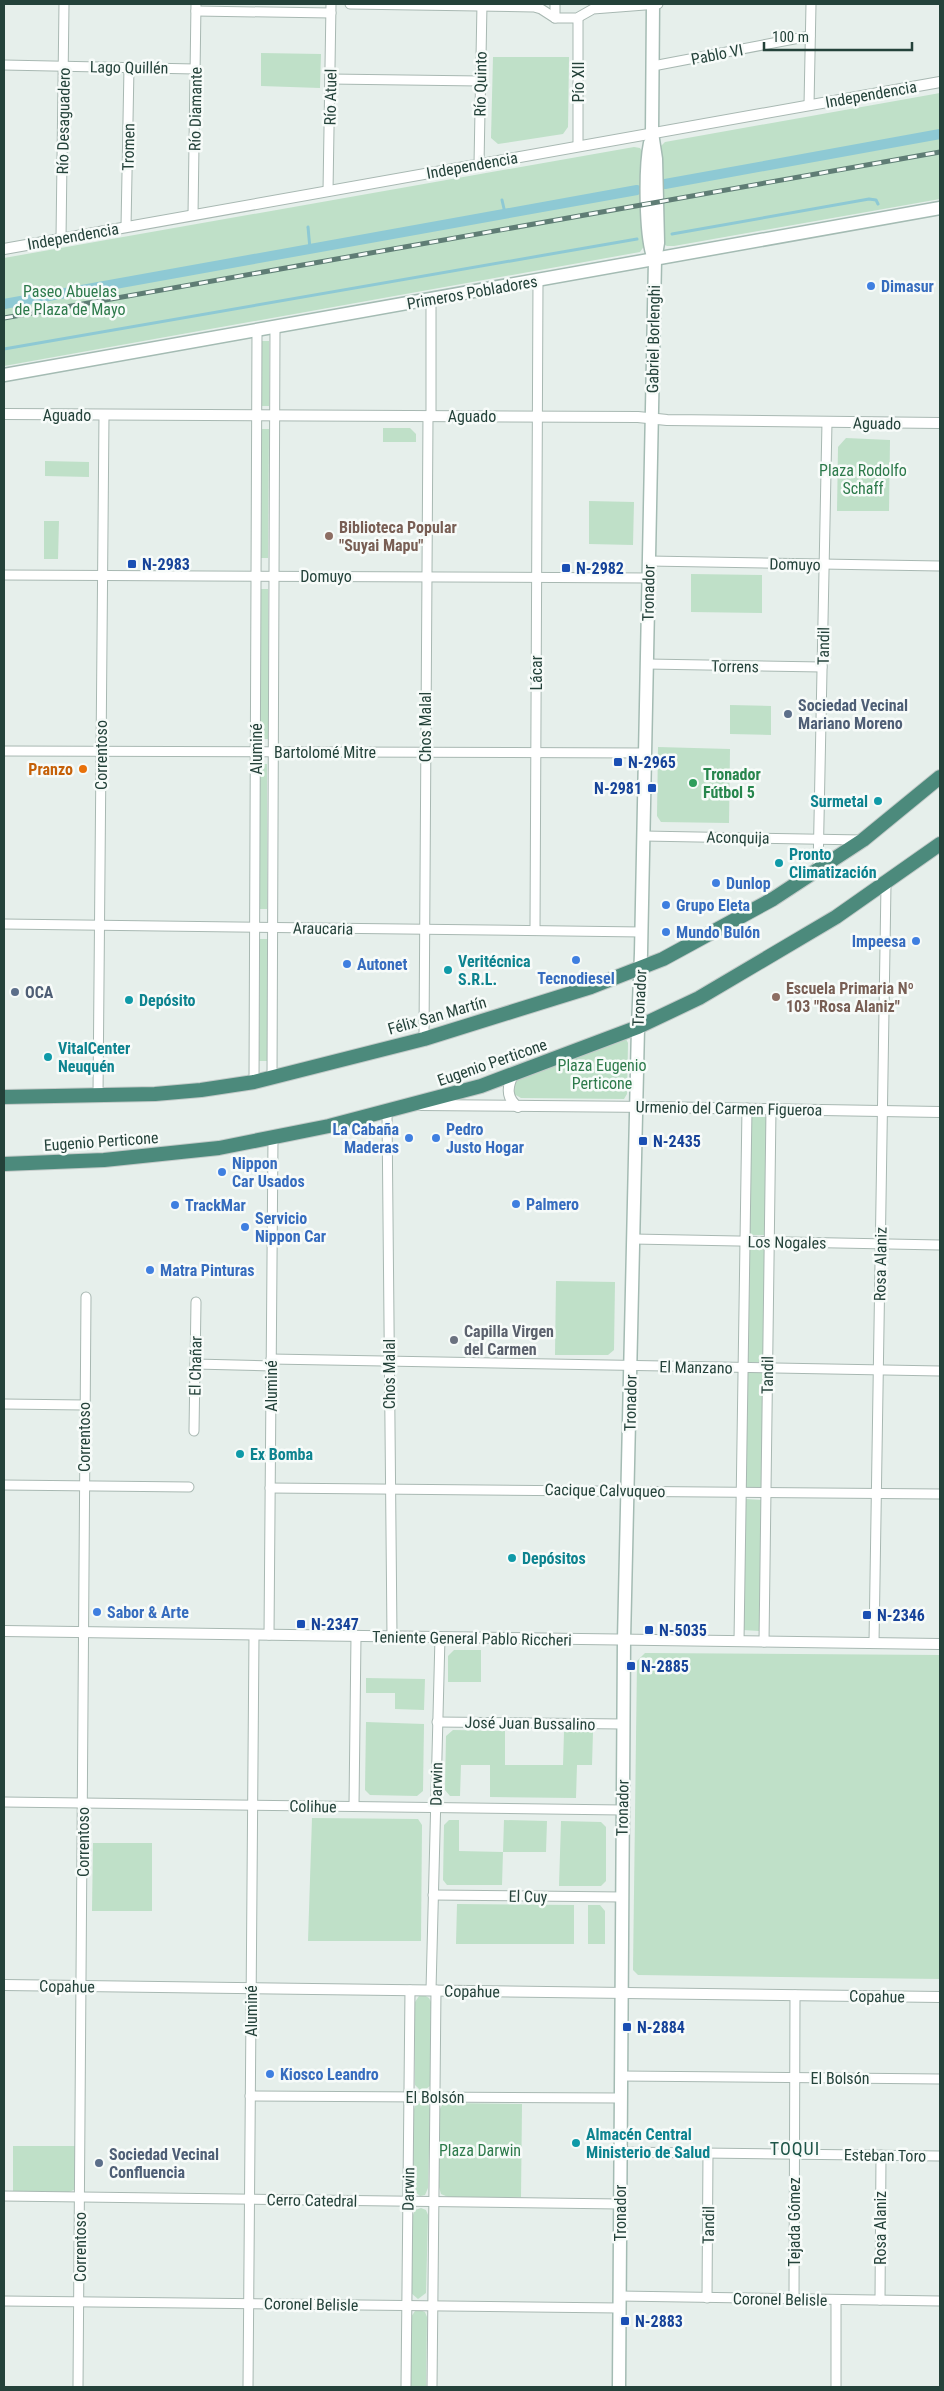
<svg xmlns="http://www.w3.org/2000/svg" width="944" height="2391" font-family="'Roboto Condensed',sans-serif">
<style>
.green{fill:#bfe0c8}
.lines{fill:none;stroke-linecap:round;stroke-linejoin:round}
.stream{stroke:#8ec9d4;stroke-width:3}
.canal{stroke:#8ec9d4;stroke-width:10}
.minor-casing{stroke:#a8b8b2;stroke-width:11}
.tertiary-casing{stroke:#a8b8b2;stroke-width:12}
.secondary-casing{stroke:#a4bbb3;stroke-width:15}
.trunk-casing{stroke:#c2cac8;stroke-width:16}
.minor{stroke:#fff;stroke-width:9}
.tertiary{stroke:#fff;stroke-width:10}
.secondary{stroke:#fff;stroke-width:12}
.trunk{stroke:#4c8a7c;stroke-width:14}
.rail-casing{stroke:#5f7d75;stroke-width:5}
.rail{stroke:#f7fbf9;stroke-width:3;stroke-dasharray:9;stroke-linecap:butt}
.shop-dot{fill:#3f7fe0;stroke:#f7fbf9;stroke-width:2}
.education-dot{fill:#8d6e63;stroke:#f7fbf9;stroke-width:2}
.transit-dot{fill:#1a4fb4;stroke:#f7fbf9;stroke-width:2}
.service-dot{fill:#5c6f8a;stroke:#f7fbf9;stroke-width:2}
.food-dot{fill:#e8710a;stroke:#f7fbf9;stroke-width:2}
.leisure-dot{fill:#2e9e5b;stroke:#f7fbf9;stroke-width:2}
.culture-dot{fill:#0f9aa8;stroke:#f7fbf9;stroke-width:2}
.worship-dot{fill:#6b7280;stroke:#f7fbf9;stroke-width:2}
.labels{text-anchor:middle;stroke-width:5;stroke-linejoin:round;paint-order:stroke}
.street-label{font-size:16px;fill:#24423a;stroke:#f7fbf9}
.shop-label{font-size:16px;font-weight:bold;fill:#366cbe;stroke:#f7fbf9;text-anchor:start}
.park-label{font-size:16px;fill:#2d7a4b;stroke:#f7fbf9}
.education-label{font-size:16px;font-weight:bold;fill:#785e54;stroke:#f7fbf9;text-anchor:start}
.transit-label{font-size:16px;font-weight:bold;fill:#164399;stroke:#f7fbf9;text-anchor:start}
.service-label{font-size:16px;font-weight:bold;fill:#4e5e75;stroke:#f7fbf9;text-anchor:start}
.food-label{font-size:16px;font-weight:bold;fill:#c56008;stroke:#f7fbf9;text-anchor:end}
.leisure-label{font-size:16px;font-weight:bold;fill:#27864d;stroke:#f7fbf9;text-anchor:start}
.culture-label{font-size:16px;font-weight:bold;fill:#0d838f;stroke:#f7fbf9;text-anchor:start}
.worship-label{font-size:16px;font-weight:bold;fill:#5b616d;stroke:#f7fbf9;text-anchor:start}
.neighbourhood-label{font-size:18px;letter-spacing:1px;fill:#1f5548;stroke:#f7fbf9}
</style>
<rect width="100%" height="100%" fill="#e6efeb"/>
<g class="green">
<polygon points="261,53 321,54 320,88 261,86"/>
<polygon points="493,57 569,57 568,127 563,134 498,144 491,138"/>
<polygon points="940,93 940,199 674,246 667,246 663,244 659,148 665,142"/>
<polygon points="634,147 640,148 643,153 645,245 640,252 4,366 4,258"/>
<rect x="262" y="341" width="7" height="65"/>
<polygon points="383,428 410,428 416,434 416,442 383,442"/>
<polygon points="262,429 269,429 268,558 261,558"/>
<polygon points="846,438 890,440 889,511 837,511 838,447"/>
<polygon points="45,461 89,462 89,477 45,476"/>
<polygon points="589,501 634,502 633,545 589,544"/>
<polygon points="44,521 59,521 58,559 44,559"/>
<polygon points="691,574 762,575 762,613 691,612"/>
<rect x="260" y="589" width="8" height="150"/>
<polygon points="730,705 771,706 771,735 730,734"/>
<polygon points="658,747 730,749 729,823 661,822 657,816"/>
<rect x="259" y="764" width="8" height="145"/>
<polygon points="260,939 269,939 268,1061 259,1061"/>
<polygon points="626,1039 628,1043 627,1094 624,1099 521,1098 514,1094 513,1089 516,1080"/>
<polygon points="751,1117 767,1117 766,1235 750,1235"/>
<polygon points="750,1247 765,1247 764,1362 748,1362"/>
<polygon points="556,1281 615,1282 614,1350 608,1355 555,1355"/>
<polygon points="748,1372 764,1373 762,1487 746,1487"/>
<polygon points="746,1499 762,1500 759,1631 743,1630"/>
<polygon points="454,1650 481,1650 481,1682 448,1682 448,1656"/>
<polygon points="645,1653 940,1655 940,1979 638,1975 633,1970 637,1661"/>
<polygon points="366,1678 425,1679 424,1710 395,1709 395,1693 366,1693"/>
<polygon points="366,1722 424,1724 423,1791 417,1796 370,1795 365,1790"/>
<polygon points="453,1730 505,1731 505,1765 563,1765 564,1732 593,1732 592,1765 577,1765 576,1798 490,1797 490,1765 461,1765 460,1796 450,1796 445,1790 446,1736"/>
<polygon points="312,1818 418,1819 422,1825 421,1941 308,1941"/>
<polygon points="449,1820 459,1820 459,1851 503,1852 504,1820 547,1821 546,1852 503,1852 502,1885 447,1885 443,1880 444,1825"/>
<polygon points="561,1821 601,1822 606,1827 606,1881 601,1886 559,1886"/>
<polygon points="93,1843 152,1843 152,1911 92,1911"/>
<polygon points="457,1904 574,1905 574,1944 456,1944"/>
<polygon points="588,1905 600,1905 605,1911 605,1944 588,1944"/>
<polygon points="424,1995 429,1998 431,2002 430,2086 422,2092 415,2085 415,2002 419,1996"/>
<polygon points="423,2102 428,2104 430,2109 428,2188 425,2195 420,2196 413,2190 414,2109 416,2104"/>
<polygon points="446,2103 522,2104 521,2197 448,2197 441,2194 439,2187 439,2111 442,2105"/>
<polygon points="13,2146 77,2146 76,2189 69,2192 13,2191"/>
<polygon points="421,2208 426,2210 428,2215 426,2293 418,2299 411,2293 413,2215 415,2210"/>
<polygon points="420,2310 425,2312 427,2317 426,2387 411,2387 411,2317 415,2311"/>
</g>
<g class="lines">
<g class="stream">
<polyline points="502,200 505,213"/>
<polyline points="308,227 310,249"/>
<polyline points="672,234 869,199 876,200 878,204"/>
<polyline points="4,349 637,239"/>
</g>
<g class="canal">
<polyline points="665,184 940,134"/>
<polyline points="4,304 637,190"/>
</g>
<defs>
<g id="minor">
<polyline points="350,4 534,7 541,9 555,18 577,18 593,9 658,4"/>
<polyline points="196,11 331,13"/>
<polyline points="555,18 555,4"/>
<polyline points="4,65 195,69"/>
<polyline points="653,66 810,36"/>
<polyline points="330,79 480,81"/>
<polyline points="809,105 811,4"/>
<polyline points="578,146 578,18"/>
<polyline points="479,164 482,4"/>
<polyline points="328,191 331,4"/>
<polyline points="193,215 196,4"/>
<polyline points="126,227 129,67"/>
<polyline points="61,238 64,4"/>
<polyline points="431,416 431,299"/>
<polyline points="649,561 940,566"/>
<polyline points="4,575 649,578"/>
<polyline points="647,664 822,667"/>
<polyline points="4,751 645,753"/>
<polyline points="644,836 863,840"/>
<polyline points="818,870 827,422"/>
<polyline points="4,924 642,932"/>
<polyline points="535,930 538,281"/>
<polyline points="424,1039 428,416"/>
<polyline points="272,1079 275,327"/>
<polyline points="254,1082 257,330"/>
<polyline points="98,1095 104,415"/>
<polyline points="387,1112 392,1636"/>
<polyline points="633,1239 940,1245"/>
<polyline points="271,1359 940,1371"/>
<polyline points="195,1364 271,1366"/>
<polyline points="4,1404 84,1405"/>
<polyline points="194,1431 196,1302"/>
<polyline points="4,1485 189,1487"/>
<polyline points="270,1488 940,1494"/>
<polyline points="269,1635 273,1138"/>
<polyline points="739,1641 747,1108"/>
<polyline points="764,1642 771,1109"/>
<polyline points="874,1643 886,884"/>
<polyline points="437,1722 623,1724"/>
<polyline points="4,1802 622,1810"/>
<polyline points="354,1806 356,1636"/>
<polyline points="433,1895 622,1897"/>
<polyline points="431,1990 440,1637"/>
<polyline points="621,2076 940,2079"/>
<polyline points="250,2096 620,2098"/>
<polyline points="620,2152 940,2156"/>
<polyline points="4,2196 620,2204"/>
<polyline points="619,2296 940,2301"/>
<polyline points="707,2298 708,2153"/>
<polyline points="794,2299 795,1995"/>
<polyline points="880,2300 881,2155"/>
<polyline points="4,2301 619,2308"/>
<polyline points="78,2387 86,1297"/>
<polyline points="248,2387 254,1635"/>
<polyline points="406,2387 410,1990"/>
<polyline points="432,2387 436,1990"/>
<polyline points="836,2387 836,2300"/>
</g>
<g id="tertiary">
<polyline points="4,249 940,82"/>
<polyline points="4,414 638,417 667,420 940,423"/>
<path d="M513 1075C507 1087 506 1098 518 1107"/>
<polyline points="421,1105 653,1107 940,1112"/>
<polyline points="4,1631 940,1644"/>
<polyline points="4,1985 940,1997"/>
</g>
<g id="secondary">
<path d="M650 143C645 167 645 237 654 259"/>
<polyline points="4,375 940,208"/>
<polyline points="619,2387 624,1640 638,1027 641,953 655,260 658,243 656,159 652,133 653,4"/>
</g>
<g id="trunk">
<polyline points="4,1097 155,1094 201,1090 254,1082 424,1039 591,987 663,959 773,899 863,840 940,777"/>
<polyline points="4,1164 104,1160 219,1148 329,1126 481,1086 638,1027 699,998 836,917 940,844"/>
</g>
</defs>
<use href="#minor" class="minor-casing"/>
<use href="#tertiary" class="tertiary-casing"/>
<use href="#secondary" class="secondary-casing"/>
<use href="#trunk" class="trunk-casing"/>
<use href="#minor" class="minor"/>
<use href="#tertiary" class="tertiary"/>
<use href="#secondary" class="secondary"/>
<use href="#trunk" class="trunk"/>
<defs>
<polyline id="rail" points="4,318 940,152"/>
</defs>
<use href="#rail" class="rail-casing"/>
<use href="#rail" class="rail"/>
</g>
<g class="shop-dot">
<circle cx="871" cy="286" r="5"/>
<circle cx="716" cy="883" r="5"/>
<circle cx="666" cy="905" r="5"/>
<circle cx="666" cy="932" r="5"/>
<circle cx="916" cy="941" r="5"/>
<circle cx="576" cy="960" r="5"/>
<circle cx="347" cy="964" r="5"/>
<circle cx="409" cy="1138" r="5"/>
<circle cx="436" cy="1138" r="5"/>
<circle cx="222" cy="1172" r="5"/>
<circle cx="516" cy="1204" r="5"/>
<circle cx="175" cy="1205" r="5"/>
<circle cx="245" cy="1227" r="5"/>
<circle cx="150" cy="1270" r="5"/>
<circle cx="97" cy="1612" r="5"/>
<circle cx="270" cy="2074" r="5"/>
</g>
<g class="education-dot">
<circle cx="329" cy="536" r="5"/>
<circle cx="776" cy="997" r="5"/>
</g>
<g class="transit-dot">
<rect x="127" y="559" width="10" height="10" rx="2.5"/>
<rect x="561" y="563" width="10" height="10" rx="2.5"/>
<rect x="613" y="757" width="10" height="10" rx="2.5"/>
<rect x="647" y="783" width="10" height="10" rx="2.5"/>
<rect x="638" y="1136" width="10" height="10" rx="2.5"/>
<rect x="862" y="1610" width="10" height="10" rx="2.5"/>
<rect x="296" y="1619" width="10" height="10" rx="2.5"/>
<rect x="644" y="1625" width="10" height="10" rx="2.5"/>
<rect x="626" y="1661" width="10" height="10" rx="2.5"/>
<rect x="622" y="2022" width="10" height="10" rx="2.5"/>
<rect x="620" y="2316" width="10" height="10" rx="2.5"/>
</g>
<g class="service-dot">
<circle cx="788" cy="714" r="5"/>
<circle cx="15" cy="992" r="5"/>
<circle cx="99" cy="2163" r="5"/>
</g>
<circle class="food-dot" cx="83" cy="769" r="5"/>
<circle class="leisure-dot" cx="693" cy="783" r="5"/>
<g class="culture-dot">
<circle cx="878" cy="801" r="5"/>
<circle cx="779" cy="863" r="5"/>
<circle cx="448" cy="970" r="5"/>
<circle cx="129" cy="1000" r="5"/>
<circle cx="48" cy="1057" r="5"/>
<circle cx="240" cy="1454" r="5"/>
<circle cx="512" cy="1558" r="5"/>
<circle cx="576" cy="2143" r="5"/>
</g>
<circle class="worship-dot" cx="454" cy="1340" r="5"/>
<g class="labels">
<g class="street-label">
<text transform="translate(717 54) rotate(-11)" y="6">Pablo VI</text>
<text transform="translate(129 67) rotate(1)" y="6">Lago Quillén</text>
<text transform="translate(578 82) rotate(-90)" y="6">Pío XII</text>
<text transform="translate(480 84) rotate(-89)" y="6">Río Quinto</text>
<text transform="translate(871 94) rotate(-10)" y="6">Independencia</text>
<text transform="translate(330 97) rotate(-89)" y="6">Río Atuel</text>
<text transform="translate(195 109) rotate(-89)" y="6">Río Diamante</text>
<text transform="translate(63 121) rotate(-89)" y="6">Río Desaguadero</text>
<text transform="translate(128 147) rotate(-89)" y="6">Tromen</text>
<text transform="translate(472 165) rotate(-10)" y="6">Independencia</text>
<text transform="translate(73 236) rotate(-10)" y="6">Independencia</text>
<text transform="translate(472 292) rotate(-10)" y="6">Primeros Pobladores</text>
<text transform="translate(653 339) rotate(-89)" y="6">Gabriel Borlenghi</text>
<text x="67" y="421">Aguado</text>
<text x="472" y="422">Aguado</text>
<text transform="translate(877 423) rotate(1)" y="6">Aguado</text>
<text transform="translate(795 564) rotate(1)" y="6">Domuyo</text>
<text x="326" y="582">Domuyo</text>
<text transform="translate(648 593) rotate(-89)" y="6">Tronador</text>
<text transform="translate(823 646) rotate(-89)" y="6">Tandil</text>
<text transform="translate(735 666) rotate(1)" y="6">Torrens</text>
<text transform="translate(536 673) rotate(-90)" y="6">Lácar</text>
<text transform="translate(425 727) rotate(-90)" y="6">Chos Malal</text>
<text transform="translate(256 749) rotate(-90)" y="6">Aluminé</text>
<text x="325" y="758">Bartolomé Mitre</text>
<text transform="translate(101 755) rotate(-90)" y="6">Correntoso</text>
<text transform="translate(738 837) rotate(1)" y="6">Aconquija</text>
<text transform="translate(323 928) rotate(1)" y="6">Araucaria</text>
<text transform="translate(639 998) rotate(-87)" y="6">Tronador</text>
<text transform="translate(437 1015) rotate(-16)" y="6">Félix San Martín</text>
<text transform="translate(492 1062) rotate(-19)" y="6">Eugenio Perticone</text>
<text transform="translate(729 1108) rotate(1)" y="6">Urmenio del Carmen Figueroa</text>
<text transform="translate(101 1141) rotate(-4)" y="6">Eugenio Perticone</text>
<text transform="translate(787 1242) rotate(1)" y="6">Los Nogales</text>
<text transform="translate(880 1264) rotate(-89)" y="6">Rosa Alaniz</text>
<text transform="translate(195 1366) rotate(-89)" y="6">El Chañar</text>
<text transform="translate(696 1367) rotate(1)" y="6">El Manzano</text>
<text transform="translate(389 1374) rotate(-90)" y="6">Chos Malal</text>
<text transform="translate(767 1375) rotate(-89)" y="6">Tandil</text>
<text transform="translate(271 1386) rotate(-90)" y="6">Aluminé</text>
<text transform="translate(630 1403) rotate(-89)" y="6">Tronador</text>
<text transform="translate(84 1437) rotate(-90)" y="6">Correntoso</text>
<text transform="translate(605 1490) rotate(1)" y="6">Cacique Calvuqueo</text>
<text transform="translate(472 1638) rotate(1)" y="6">Teniente General Pablo Riccheri</text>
<text transform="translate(530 1723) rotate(1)" y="6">José Juan Bussalino</text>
<text transform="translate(436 1784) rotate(-89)" y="6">Darwin</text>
<text transform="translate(313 1806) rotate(1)" y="6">Colihue</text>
<text transform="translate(622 1808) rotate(-89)" y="6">Tronador</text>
<text transform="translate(83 1842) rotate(-90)" y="6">Correntoso</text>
<text transform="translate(528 1896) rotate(1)" y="6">El Cuy</text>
<text transform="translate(67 1986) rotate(1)" y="6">Copahue</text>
<text transform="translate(472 1991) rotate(1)" y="6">Copahue</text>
<text transform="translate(877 1996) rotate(1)" y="6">Copahue</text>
<text transform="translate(251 2011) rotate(-90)" y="6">Aluminé</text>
<text x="840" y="2084">El Bolsón</text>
<text x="435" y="2103">El Bolsón</text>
<text transform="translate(885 2155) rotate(1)" y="6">Esteban Toro</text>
<text transform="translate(408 2189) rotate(-89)" y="6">Darwin</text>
<text transform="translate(312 2200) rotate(1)" y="6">Cerro Catedral</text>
<text transform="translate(620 2213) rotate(-90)" y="6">Tronador</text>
<text transform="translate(794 2222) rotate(-90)" y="6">Tejada Gómez</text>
<text transform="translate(708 2225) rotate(-89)" y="6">Tandil</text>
<text transform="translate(880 2228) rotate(-90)" y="6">Rosa Alaniz</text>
<text transform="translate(80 2247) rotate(-90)" y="6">Correntoso</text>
<text transform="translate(780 2299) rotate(1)" y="6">Coronel Belisle</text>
<text transform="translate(311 2304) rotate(1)" y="6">Coronel Belisle</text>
</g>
<g class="shop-label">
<text x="881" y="292">Dimasur</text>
<text x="726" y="889">Dunlop</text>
<text x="676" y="911">Grupo Eleta</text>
<text x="676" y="938">Mundo Bulón</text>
<text x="906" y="947" text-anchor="end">Impeesa</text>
<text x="357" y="970">Autonet</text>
<text x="576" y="984" text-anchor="middle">Tecnodiesel</text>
<text x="399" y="1135" text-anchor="end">La Cabaña<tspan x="399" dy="18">Maderas</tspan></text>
<text x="446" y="1135">Pedro<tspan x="446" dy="18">Justo Hogar</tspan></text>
<text x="232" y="1169">Nippon<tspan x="232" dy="18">Car Usados</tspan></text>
<text x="526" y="1210">Palmero</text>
<text x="185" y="1211">TrackMar</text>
<text x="255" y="1224">Servicio<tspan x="255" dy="18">Nippon Car</tspan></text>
<text x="160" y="1276">Matra Pinturas</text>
<text x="107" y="1618">Sabor &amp; Arte</text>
<text x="280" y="2080">Kiosco Leandro</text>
</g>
<g class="park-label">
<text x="70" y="297">Paseo Abuelas<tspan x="70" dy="18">de Plaza de Mayo</tspan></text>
<text x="863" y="476">Plaza Rodolfo<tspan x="863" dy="18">Schaff</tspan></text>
<text x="602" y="1071">Plaza Eugenio<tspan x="602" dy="18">Perticone</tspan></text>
<text x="480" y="2156">Plaza Darwin</text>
</g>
<g class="education-label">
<text x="339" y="533">Biblioteca Popular<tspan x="339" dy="18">"Suyai Mapu"</tspan></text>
<text x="786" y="994">Escuela Primaria Nº<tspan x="786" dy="18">103 "Rosa Alaniz"</tspan></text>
</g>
<g class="transit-label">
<text x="142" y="570">N-2983</text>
<text x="576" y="574">N-2982</text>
<text x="628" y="768">N-2965</text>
<text x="642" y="794" text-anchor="end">N-2981</text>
<text x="653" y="1147">N-2435</text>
<text x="877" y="1621">N-2346</text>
<text x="311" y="1630">N-2347</text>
<text x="659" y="1636">N-5035</text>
<text x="641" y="1672">N-2885</text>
<text x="637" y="2033">N-2884</text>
<text x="635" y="2327">N-2883</text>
</g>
<g class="service-label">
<text x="798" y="711">Sociedad Vecinal<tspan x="798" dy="18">Mariano Moreno</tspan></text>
<text x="25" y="998">OCA</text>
<text x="109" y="2160">Sociedad Vecinal<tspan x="109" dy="18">Confluencia</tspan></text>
</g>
<g class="food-label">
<text x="73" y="775">Pranzo</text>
</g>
<g class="leisure-label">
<text x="703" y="780">Tronador<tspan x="703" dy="18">Fútbol 5</tspan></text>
</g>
<g class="culture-label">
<text x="868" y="807" text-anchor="end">Surmetal</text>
<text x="789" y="860">Pronto<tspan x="789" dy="18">Climatización</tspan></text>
<text x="458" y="967">Veritécnica<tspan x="458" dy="18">S.R.L.</tspan></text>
<text x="139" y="1006">Depósito</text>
<text x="58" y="1054">VitalCenter<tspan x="58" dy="18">Neuquén</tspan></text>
<text x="250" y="1460">Ex Bomba</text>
<text x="522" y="1564">Depósitos</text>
<text x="586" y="2140">Almacén Central<tspan x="586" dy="18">Ministerio de Salud</tspan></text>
</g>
<g class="worship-label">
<text x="464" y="1337">Capilla Virgen<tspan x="464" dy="18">del Carmen</tspan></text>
</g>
<g class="neighbourhood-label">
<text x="795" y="2155">TOQUI</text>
</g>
</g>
<rect width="944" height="2391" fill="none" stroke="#24423a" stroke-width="10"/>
<path d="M764 42v8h148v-8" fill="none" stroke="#24423a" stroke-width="2.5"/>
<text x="772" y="42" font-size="15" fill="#24423a" stroke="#f7fbf9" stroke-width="4" paint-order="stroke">100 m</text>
</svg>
